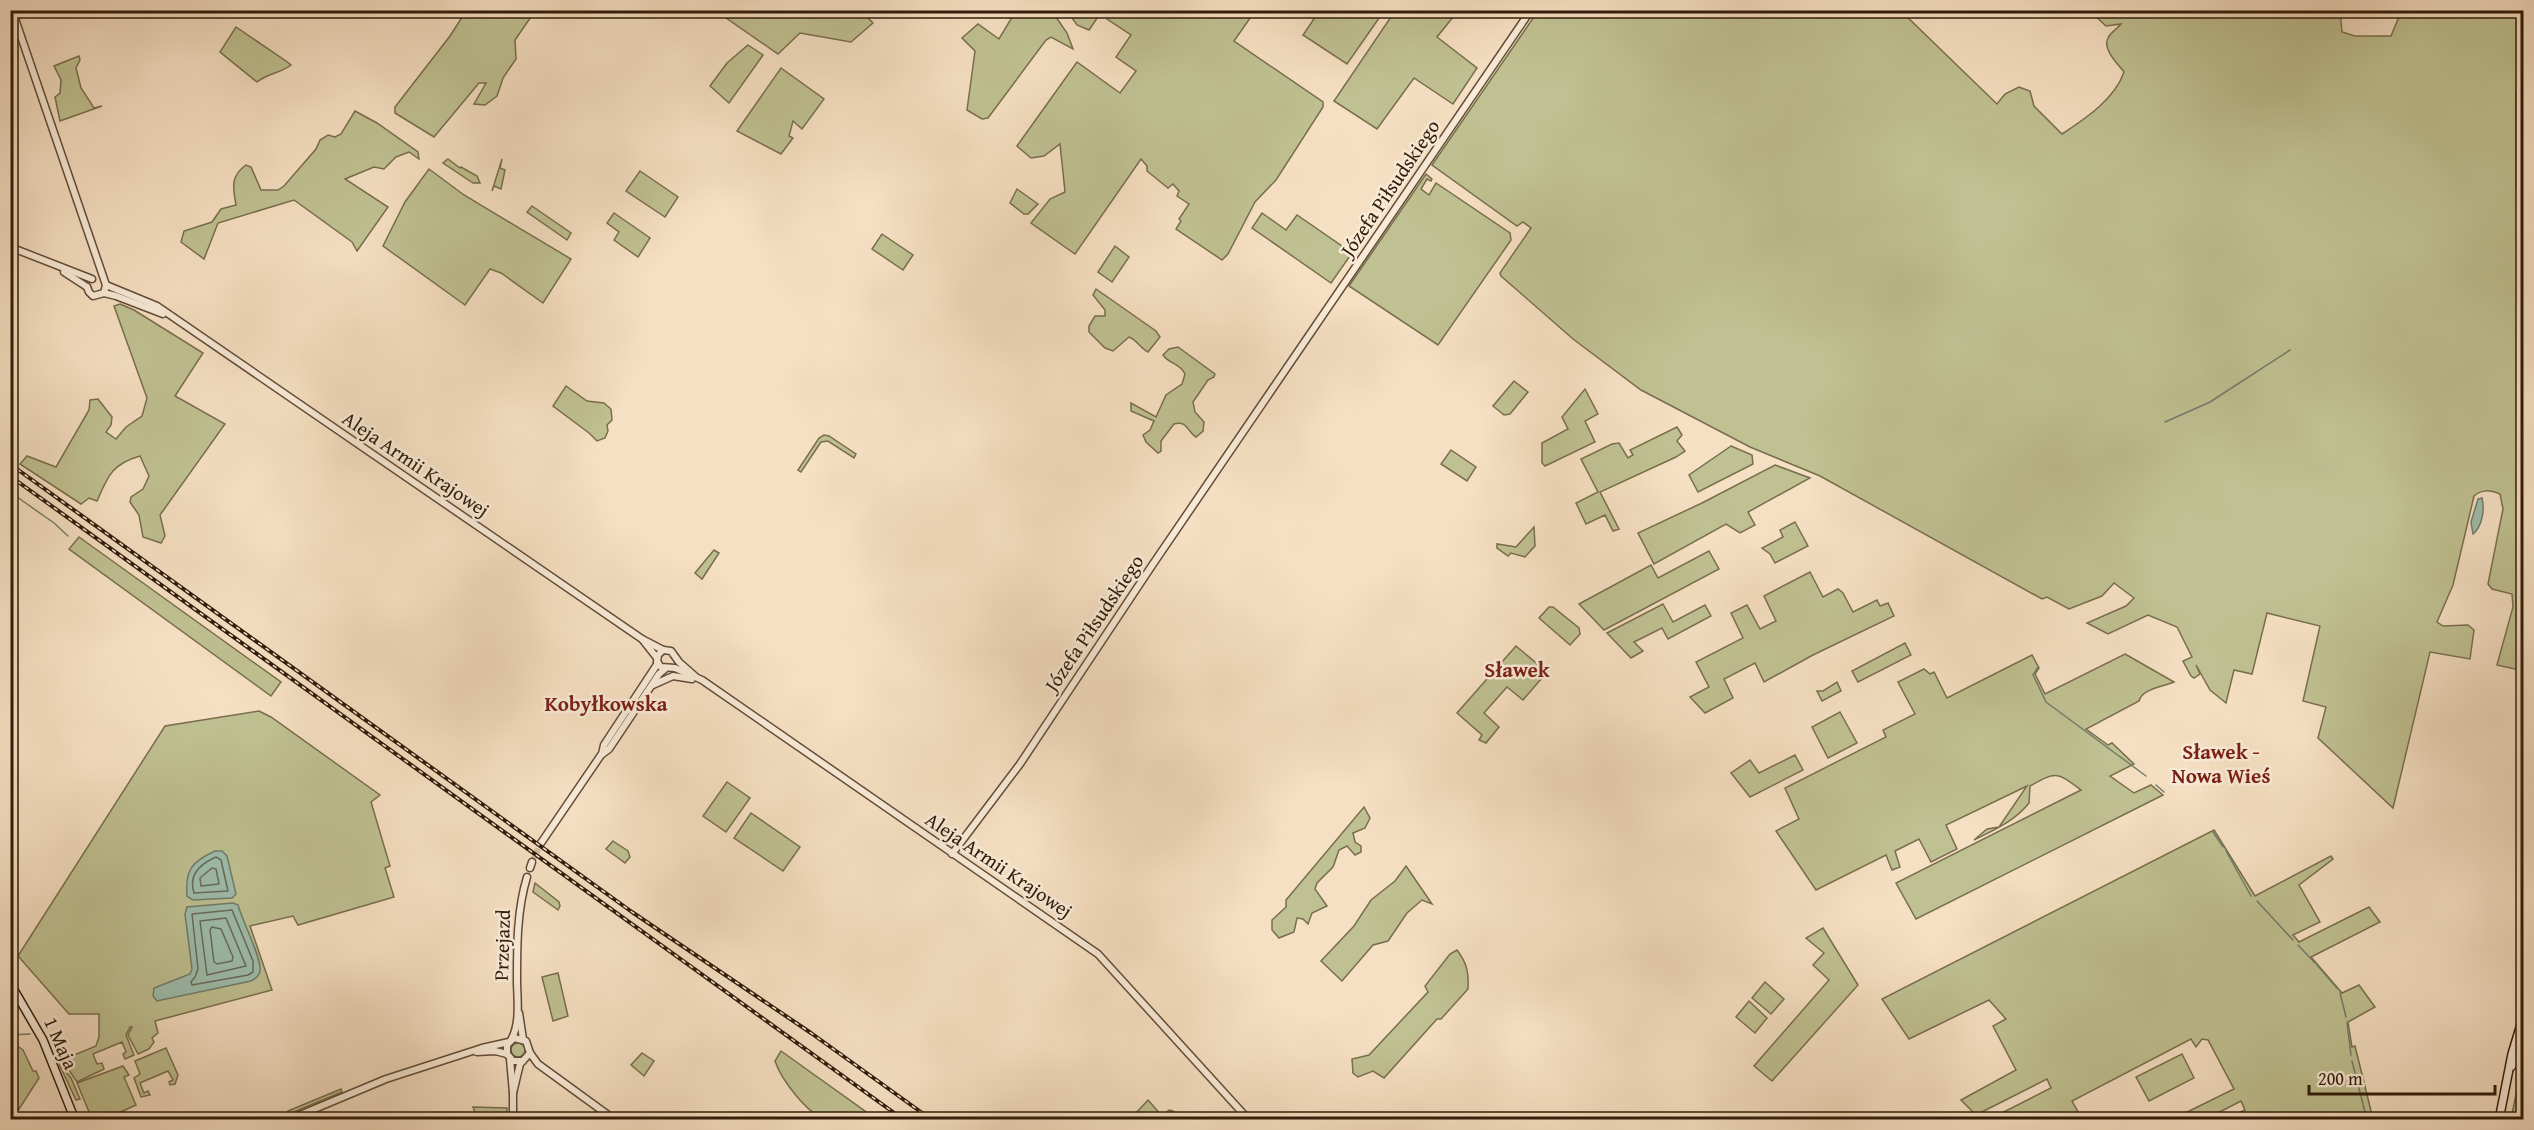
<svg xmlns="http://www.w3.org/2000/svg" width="2534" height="1130" font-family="'Gentium Book Plus',serif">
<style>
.green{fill:#c0c192;stroke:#786e4e;stroke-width:1.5}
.water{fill:#9ebead;stroke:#727d6b;stroke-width:1.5}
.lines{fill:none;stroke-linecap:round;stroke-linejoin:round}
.shore{stroke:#686c5b;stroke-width:1.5}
.stream{stroke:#727d6b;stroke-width:1.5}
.tertiary-tunnel{stroke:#cfb99e;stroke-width:6;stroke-dasharray:6 3;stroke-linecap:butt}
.tertiary-casing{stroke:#624c38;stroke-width:9}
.secondary-casing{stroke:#311b09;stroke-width:10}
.tertiary{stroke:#f9ebd8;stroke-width:6}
.secondary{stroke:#f9ebd8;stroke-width:7}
.rail-casing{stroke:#311b09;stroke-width:4}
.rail{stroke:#f9ebd8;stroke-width:1.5;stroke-dasharray:4.5;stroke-linecap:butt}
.labels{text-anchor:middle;stroke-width:5;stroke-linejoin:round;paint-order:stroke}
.street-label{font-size:20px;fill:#311b09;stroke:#f9ebd8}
.neighbourhood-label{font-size:21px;font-weight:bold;fill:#7a1f14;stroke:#f9ebd8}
</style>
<rect width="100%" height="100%" fill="#f6e0c3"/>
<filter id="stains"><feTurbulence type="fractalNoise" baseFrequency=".00333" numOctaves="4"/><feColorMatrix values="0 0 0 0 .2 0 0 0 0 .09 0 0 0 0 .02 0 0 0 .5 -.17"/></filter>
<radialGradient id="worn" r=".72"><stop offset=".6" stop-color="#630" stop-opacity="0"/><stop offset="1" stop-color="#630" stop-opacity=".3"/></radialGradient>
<g class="green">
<polygon points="1320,10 1384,10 1384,11 1347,64 1303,35"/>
<polygon points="466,11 535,11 515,40 516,59 503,78 497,96 485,105 474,104 486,83 479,83 434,137 395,113 395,107 450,36"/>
<polygon points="716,11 861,11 873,23 851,42 800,33 778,54"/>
<polygon points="1001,11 1052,11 1067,33 1073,49 1051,37 1046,40 988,118 982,119 967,110 975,51 962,38 978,24 999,39 1011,19"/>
<polygon points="1067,11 1102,11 1089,30 1077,25"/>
<polygon points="1112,11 1255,11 1234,41 1323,102 1323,107 1276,180 1255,202 1228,254 1222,260 1176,229 1181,221 1179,219 1189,204 1177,196 1179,191 1173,184 1168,188 1147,171 1147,166 1141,159 1075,254 1031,223 1050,199 1065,192 1060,144 1044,156 1031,158 1017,146 1077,62 1120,93 1136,71 1116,57 1131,35 1107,19"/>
<polygon points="1395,11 1458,11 1437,37 1477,68 1453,104 1414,78 1377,129 1334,101"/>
<path d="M2412 11H2523V93L2516 92V188L2524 190V671L2497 665 2513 607 2512 594 2492 589 2488 584 2503 509 2500 494C2490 490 2482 489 2474 496L2453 585 2437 622 2443 626 2468 625 2474 630 2470 659 2430 652 2393 808 2318 738 2326 707 2303 701 2320 626 2267 613 2252 674 2234 670 2226 703 2210 690 2196 665 2200 674 2194 678 2191 676 2183 661 2192 657 2177 627 2148 615 2108 634 2087 623 2126 606 2134 598 2114 583 2102 596 2069 609 2047 597 2042 599 1820 476 1750 447 1641 390 1573 339 1501 276 1500 273 1531 228 1523 222 1517 226 1432 165 1538 11H1901L1997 104 2005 94 2019 87 2030 91 2034 106 2062 134C2085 119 2115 99 2124 72 2118 64 2102 49 2108 38 2110 33 2118 28 2121 24L2106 26 2090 11H2340L2342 32 2355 36H2391L2401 12Z"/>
<path d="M236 27 286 61 291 65C279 74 270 72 257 82L220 52Z"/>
<polygon points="748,45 763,55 729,103 710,86 727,63"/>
<polygon points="79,56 80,60 76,68 81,88 94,108 102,106 60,121 55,97 60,93 61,80 54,66"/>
<polygon points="781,68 824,99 802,129 793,121 789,136 793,138 781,154 737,131"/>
<path d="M355 111 377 123 418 152 419 159 409 152 396 157 384 169 374 167 345 179 388 207 357 251 352 242 294 200 218 223 204 259 181 242 184 231 212 222 221 209 236 205C233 188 230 176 246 165L251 167 261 190H278L284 186 316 149 320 140 328 135 335 137 341 134Z"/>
<polygon points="448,159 460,168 461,167 477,176 480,183 473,183 443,163"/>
<polygon points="502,159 500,168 505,170 501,189 494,186 492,191"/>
<polygon points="429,169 464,195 571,259 543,303 501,273 490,269 465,305 383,246 405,202"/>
<polygon points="640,171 678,197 665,217 626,191"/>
<polygon points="1426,174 1432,179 1431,181 1427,179 1421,189 1429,195 1436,183 1510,233 1511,240 1438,345 1349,286"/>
<polygon points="1017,189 1038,204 1028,214 1024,214 1010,203"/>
<polygon points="532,206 571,233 567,240 527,212"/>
<polygon points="614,213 650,238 638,257 614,240 619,232 607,223"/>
<polygon points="1262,213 1286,230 1297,215 1352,253 1331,283 1252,228"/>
<polygon points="882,234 913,255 903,270 872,249"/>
<polygon points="1115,246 1129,257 1112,282 1098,272"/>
<path d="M1096 289 1156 331 1160 337 1148 352C1140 348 1137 340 1129 337L1113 351 1105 348 1089 332V326L1095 316H1105V310L1093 295Z"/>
<path d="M120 304 134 310 203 353 175 396 225 424 160 515 165 536 161 543 143 537 139 515 130 502 131 497 143 489 149 476 140 456C112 464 108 476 97 501L89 498 81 504 20 464 27 456 56 467 89 410 90 400 98 399 112 417 111 425 106 432 116 439 126 427 142 416 147 398 114 306Z"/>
<path d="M1178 347 1215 374 1214 377 1208 380 1193 402 1195 412 1204 422 1203 431 1196 437C1187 432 1188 420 1174 424L1161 441V451L1158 453 1146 442 1143 435 1150 430 1154 421 1131 411V403L1156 417 1166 395 1182 384 1185 374C1180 363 1169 364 1163 355L1169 349Z"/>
<polygon points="1514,381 1528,392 1510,414 1504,415 1493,406"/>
<polygon points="566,386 587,401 604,403 611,409 612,420 607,425 608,431 605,438 597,441 589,433 553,406"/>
<polygon points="1585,389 1598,414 1585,421 1595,442 1545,466 1542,463 1542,443 1568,429 1562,417"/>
<polygon points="1677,427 1682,435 1677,441 1685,451 1676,457 1600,492 1619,529 1613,531 1605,515 1586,524 1576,503 1598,492 1581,459 1612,444 1619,443 1628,458 1633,455 1630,450"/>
<polygon points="824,435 829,436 856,454 854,458 828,441 821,442 801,472 798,470 819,438"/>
<polygon points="1731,446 1752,455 1753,464 1698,492 1689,475"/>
<polygon points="1451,450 1476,467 1467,481 1441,464"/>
<polygon points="1775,465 1810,478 1748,512 1755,525 1740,533 1726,524 1654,564 1638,533 1702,503"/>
<polygon points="1795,522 1808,546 1775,563 1770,554 1762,548 1783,537 1780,530"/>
<polygon points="1534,527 1535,546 1525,557 1511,553 1508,556 1497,548 1497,544 1516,547"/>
<polygon points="79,537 281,682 271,696 69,549"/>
<polygon points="714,550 719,553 702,579 695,573"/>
<polygon points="1709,551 1719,569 1604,630 1579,604 1651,565 1658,578"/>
<polygon points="1810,572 1823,597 1838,589 1843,593 1853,612 1877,600 1880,606 1888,603 1894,616 1813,655 1764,682 1755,663 1724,679 1733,698 1705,713 1690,697 1709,687 1696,662 1743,638 1731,613 1747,605 1760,629 1776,621 1764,596"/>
<polygon points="1663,604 1673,622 1705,605 1711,616 1668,639 1662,628 1634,642 1643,651 1631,658 1607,633"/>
<polygon points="1549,607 1553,607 1579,628 1580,634 1570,645 1539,618"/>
<polygon points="1905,643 1911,655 1858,682 1852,671"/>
<polygon points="1516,646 1547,672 1523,700 1507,687 1484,713 1499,727 1486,743 1479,740 1482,735 1457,713"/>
<path d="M2125 654 2174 682C2162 687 2142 689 2139 701L2086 729 2108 745 2112 743 2134 764 2110 776 2134 793 2151 785 2163 795 1916 919 1896 883 2081 790C2057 772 2057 771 2030 786L2029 803C2015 821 1994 830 1974 840L1987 829 1999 827 2027 786 1946 825 1957 849 1931 862 1919 839 1895 851 1900 867 1892 870 1886 855 1816 890 1776 831 1799 819 1785 788 1886 737 1883 730 1915 714 1898 682 1924 669 1930 674 1934 672 1947 698 2032 655 2039 668 2035 674 2045 694Z"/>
<polygon points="1837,682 1841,691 1822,701 1817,691 1823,691"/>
<polygon points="259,711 271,717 380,795 371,802 390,866 385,868 394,897 298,925 293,916 250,926 272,990 155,1021 158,1033 152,1038 154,1042 149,1049 138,1054 128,1035 132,1027 130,1027 126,1035 134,1055 125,1059 123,1054 126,1052 122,1042 93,1054 97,1064 102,1063 104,1069 77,1082 62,1060 96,1046 99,1037 99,1014 69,1014 18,956 165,726"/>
<polygon points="1840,712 1857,743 1828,758 1812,727"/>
<polygon points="1795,755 1803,770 1750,797 1731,773 1750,760 1759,773"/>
<polygon points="727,782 750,798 726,832 703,816"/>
<polygon points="1364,807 1370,818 1365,828 1353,833 1355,842 1361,846 1361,852 1355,855 1347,846 1339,850 1333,867 1317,883 1315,889 1327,906 1312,913 1308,924 1303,919 1297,918 1294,932 1279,938 1272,930 1272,920 1286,907 1286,900"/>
<polygon points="751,813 800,847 783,871 734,838"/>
<polygon points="2214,830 2255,896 2331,856 2333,859 2299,885 2320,922 2293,935 2299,942 2369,907 2380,922 2311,957 2342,993 2359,985 2375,1007 2348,1022 2352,1047 2355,1046 2373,1119 2226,1119 2245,1110 2241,1101 2206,1119 2173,1119 2234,1089 2208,1040 2202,1039 2196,1047 2191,1039 2072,1101 2082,1119 1990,1119 2051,1088 2047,1079 1976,1115 1961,1100 2016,1070 1993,1026 2006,1019 1989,1000 1909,1039 1882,999"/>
<polygon points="613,841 628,851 630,857 625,863 606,849"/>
<polygon points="1406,866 1432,904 1422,900 1407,913 1388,941 1373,945 1342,981 1321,961 1354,926 1371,900 1395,881"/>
<polygon points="535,883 559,902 560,906 558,910 533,892"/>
<polygon points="1823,928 1858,985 1772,1081 1754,1066 1829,980 1813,965 1824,953 1806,938"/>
<path d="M1457 950C1467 963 1469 973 1468 989L1441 1019H1437L1384 1078 1373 1071 1358 1077 1353 1073 1352 1059 1369 1055 1428 992 1425 986 1450 954Z"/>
<polygon points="558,973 568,1016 553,1021 542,977"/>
<polygon points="1765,982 1784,999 1771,1014 1752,998"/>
<polygon points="1749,1001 1767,1018 1755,1033 1736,1017"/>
<polygon points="10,1041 23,1050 33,1071 36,1071 39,1078 12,1120"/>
<circle cx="518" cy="1050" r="7"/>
<polygon points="166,1048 178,1075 175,1084 170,1085 169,1082 173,1080 168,1071 140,1083 144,1093 148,1091 150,1095 141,1097 134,1078 140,1074 135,1061"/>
<path d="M781 1051 876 1119C861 1120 843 1122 828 1120 808 1116 781 1079 775 1061Z"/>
<polygon points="642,1053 654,1061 644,1076 631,1065"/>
<polygon points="2182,1054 2194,1078 2149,1101 2136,1077"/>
<polygon points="2523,1060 2523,1119 2511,1119"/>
<polygon points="58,1062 71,1078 80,1099 76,1100"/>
<polygon points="123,1066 129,1075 124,1077 136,1105 105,1119 92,1119 77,1083"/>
<polygon points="341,1089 342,1092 289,1114 288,1111"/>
<polygon points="1148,1100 1162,1116 1169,1110 1173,1111 1182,1119 1138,1119 1134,1115"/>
<polygon points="473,1107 507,1108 507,1119 477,1119"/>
</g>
<g class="water">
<path d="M2482 498C2485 509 2482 527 2473 534L2471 522 2478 499Z"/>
<path d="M215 851H222L227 856 236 894 232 898 193 900 187 896C185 870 191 862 215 851Z"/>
<path d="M233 903 238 905C242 920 262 959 260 970 260 976 255 979 251 981L157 1001 153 996 154 988 190 974 192 969 185 914 187 907Z"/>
</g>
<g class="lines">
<g class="shore">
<path d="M216 857 221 860 228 891 194 893C188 875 200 864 216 857Z"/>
<polygon points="212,868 216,869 219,884 201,886 200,878"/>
<polygon points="232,910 253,961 253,972 248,975 192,985 191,982 195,977 198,969 192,914"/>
<polygon points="226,918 246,966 207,975 200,921"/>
<polygon points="212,927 221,929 233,957 232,961 217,964 214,962 210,930"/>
</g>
<g class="stream">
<polyline points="2165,422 2210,402 2290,350"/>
<polyline points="10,492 54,523 68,536"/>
<polyline points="2038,667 2033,675 2046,702 2146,776"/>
<polyline points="2156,785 2164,792"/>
<polyline points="2213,832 2223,847"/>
<polyline points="2226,851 2251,896"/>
<polyline points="2257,901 2293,940"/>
<polyline points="2298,945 2315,963"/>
<polyline points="2317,965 2337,988"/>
<polyline points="2340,993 2346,1017"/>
<polyline points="2347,1023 2351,1055"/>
<polyline points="10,1035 30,1034"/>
<polyline points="2352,1061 2367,1120"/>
</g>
<polyline class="tertiary-tunnel" points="532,862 541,843"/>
<defs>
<g id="tertiary">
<polyline points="12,10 106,285 104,293"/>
<polyline points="10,247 92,279"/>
<polyline points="64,272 87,287"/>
<polyline points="106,285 157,306 642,639 663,650"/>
<polyline points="87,287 89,292 93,296 104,293"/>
<polyline points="104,293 116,296 163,314"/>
<polyline points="642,639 657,658"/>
<polyline points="696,677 679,662 671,651 663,650 658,655 657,662 661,667 675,668 702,680 1098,954 1249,1120"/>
<polyline points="653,685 673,676 692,679"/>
<polyline points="602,754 604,745 658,663"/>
<polyline points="541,843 601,755 609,749 659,674 665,669"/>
<polyline points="952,854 1020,764 1153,564 1531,10"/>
<polyline points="530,868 532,862"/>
<polyline points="519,1013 523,1039"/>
<path d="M511 1040C521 1023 517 998 517 980 517 945 517 910 527 877"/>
<polyline points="477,1052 495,1051 507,1054"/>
<polyline points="530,1053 538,1064 615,1120"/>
<polyline points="510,1059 513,1093 513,1120"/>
<polyline points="513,1093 520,1064 530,1053 526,1041 514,1038 507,1045 507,1054 513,1061 523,1061"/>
<polyline points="288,1120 386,1079 482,1048 509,1042"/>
</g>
<g id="secondary">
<polyline points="10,983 43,1040 75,1120"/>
<polyline points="2521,1026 2524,1011"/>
<polyline points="2512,1066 2518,1056 2520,1037"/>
<polyline points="2499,1120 2512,1054 2521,1024"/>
</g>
</defs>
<use href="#tertiary" class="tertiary-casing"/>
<use href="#secondary" class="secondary-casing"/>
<use href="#tertiary" class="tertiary"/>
<use href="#secondary" class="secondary"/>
<defs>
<g id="rail">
<polyline points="10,464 632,912 811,1033 932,1120"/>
<polyline points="10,476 904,1120"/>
</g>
</defs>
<use href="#rail" class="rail-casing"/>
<use href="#rail" class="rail"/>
</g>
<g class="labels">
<g class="street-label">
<text transform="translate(1390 188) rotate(-56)" y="7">Józefa Piłsudskiego</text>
<text transform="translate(416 464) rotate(34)" y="7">Aleja Armii Krajowej</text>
<text transform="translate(1094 623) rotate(-56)" y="7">Józefa Piłsudskiego</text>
<text transform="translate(999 865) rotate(34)" y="7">Aleja Armii Krajowej</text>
<text transform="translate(502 945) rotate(-88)" y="7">Przejazd</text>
<text transform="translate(61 1043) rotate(66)" y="7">1 Maja</text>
</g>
<g class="neighbourhood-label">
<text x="1517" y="677">Sławek</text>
<text x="606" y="711">Kobyłkowska</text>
<text x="2221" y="759">Sławek -<tspan x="2221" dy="24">Nowa Wieś</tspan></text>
</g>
</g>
<rect width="2534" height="1130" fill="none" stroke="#f6e0c3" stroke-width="36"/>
<rect x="12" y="12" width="2510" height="1106" fill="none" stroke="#311b09" stroke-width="3"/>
<rect x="18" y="18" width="2498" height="1094" fill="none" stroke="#311b09" stroke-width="1.5"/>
<path d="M2309 1085v9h186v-9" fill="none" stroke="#311b09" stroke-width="3"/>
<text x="2318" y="1085" font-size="18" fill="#311b09" stroke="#f9ebd8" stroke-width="4.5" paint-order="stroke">200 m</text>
<rect width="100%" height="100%" filter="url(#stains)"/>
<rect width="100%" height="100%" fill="url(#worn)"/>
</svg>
